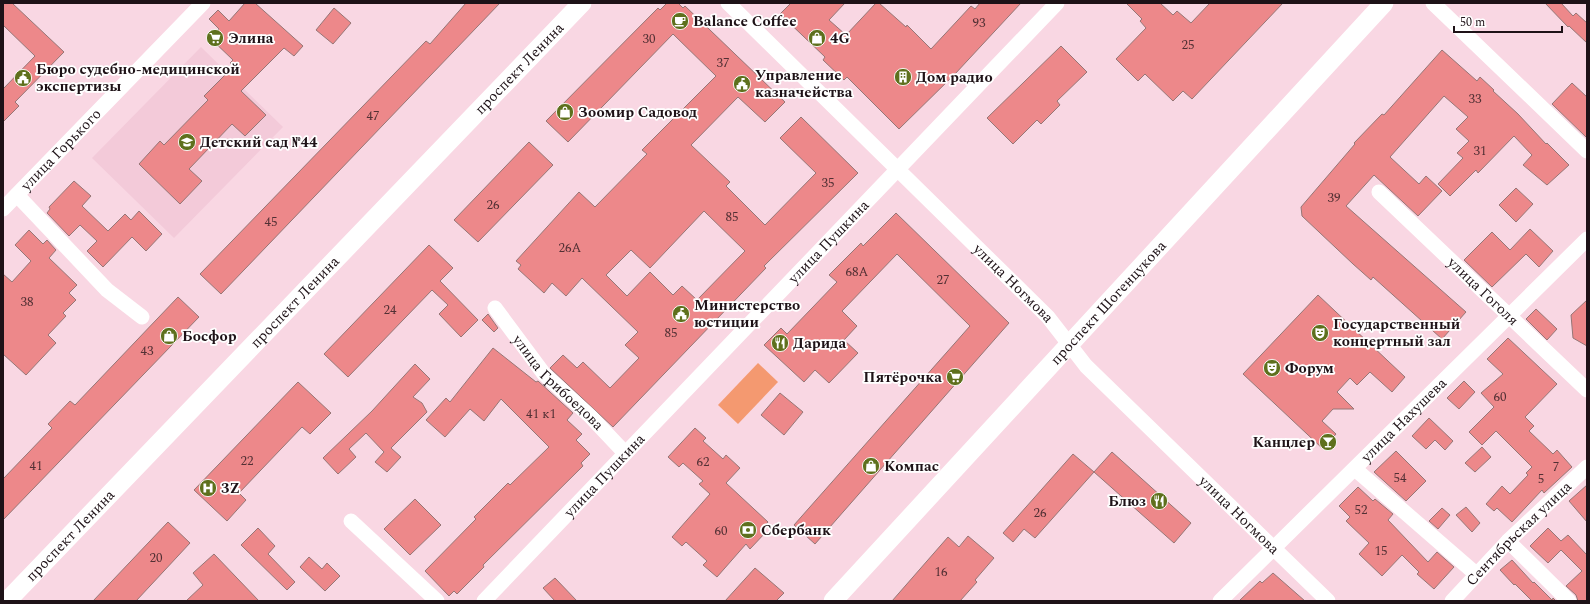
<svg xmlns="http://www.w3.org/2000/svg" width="1590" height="604" font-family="Spectral,serif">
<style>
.built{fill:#f3cad9}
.green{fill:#f49970}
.building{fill:#ed888a;stroke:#967676;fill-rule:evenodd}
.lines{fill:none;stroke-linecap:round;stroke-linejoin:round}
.minor{stroke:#fff;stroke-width:15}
.major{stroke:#fff;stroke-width:19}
.labels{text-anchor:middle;stroke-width:3.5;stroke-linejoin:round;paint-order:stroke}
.number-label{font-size:13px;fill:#523034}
.poi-label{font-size:15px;font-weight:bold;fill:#1e1217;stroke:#fff;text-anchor:start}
.street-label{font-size:15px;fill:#1e1217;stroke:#fff}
</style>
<rect width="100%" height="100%" fill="#f9d7e3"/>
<polygon class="built" points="201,47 283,127 174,238 92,158"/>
<polygon class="green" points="758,363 778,382 738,424 718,405"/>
<g class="building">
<polygon points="3,3 12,3 64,52 15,102 19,106 3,122 3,89 35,56 3,25"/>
<polygon points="245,3 255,3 303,46 294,56 284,48 241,91 266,115 245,136 232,124 189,169 202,181 180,204 139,164 160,141 164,145 208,100 204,96 234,66 230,63 233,60 210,38 219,29 209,19 218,10 229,21"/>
<polygon points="466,3 500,3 221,294 200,274 426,41 430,44"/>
<path d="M667 3H678L683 8 685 6 785 102 765 122 738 97 691 145 730 182 726 186 765 225 816 173 780 138 801 117 858 173 764 266 766 268 613 427 550 368 563 355 577 368 583 362 610 388 639 358 625 345 638 332 582 278 566 296 552 283 544 293 518 269 521 265 516 261 579 192 595 207 647 154 642 150 716 76 673 34 568 142 546 121 658 8 660 10ZM704 211 745 251 697 300 682 286 673 295 650 272 627 296 606 275 631 250 650 268Z"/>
<polygon points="791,3 845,3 829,20 846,35 876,3 879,3 906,27 907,25 931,49 971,6 975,9 980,3 1021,3 955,74 899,129 847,77 844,80 823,60 825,57 780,14"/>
<polygon points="1126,3 1160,3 1173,15 1177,11 1191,23 1210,3 1283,3 1192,99 1183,91 1173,101 1145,74 1138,81 1116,59 1146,28 1140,21 1142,19"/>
<polygon points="1545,3 1561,3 1573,16 1576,13 1587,23 1587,43 1569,26 1568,27"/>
<polygon points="334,8 351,23 333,44 316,30"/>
<polygon points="1061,46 1087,72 1057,101 1060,105 1041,124 1037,120 1013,144 987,118"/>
<polygon points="1442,50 1477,81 1480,77 1494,90 1493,91 1518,114 1546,144 1547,143 1569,165 1547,185 1523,165 1532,155 1514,136 1478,173 1476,170 1450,196 1438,184 1463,158 1457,153 1469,141 1456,129 1468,117 1444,96 1390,157 1419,184 1426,176 1442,191 1418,216 1374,175 1346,206 1466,312 1442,339 1373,277 1371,280 1353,264 1302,216 1301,207 1355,144 1354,143 1382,114 1384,115"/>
<polygon points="1572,83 1587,97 1587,138 1552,104"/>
<polygon points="529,142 553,165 478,242 454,220"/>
<polygon points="74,181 91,196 82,206 108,231 125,214 131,220 139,211 162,234 146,251 132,237 103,267 87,251 97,241 80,225 69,236 47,213 50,209 49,207"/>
<polygon points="1516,188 1533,204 1516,222 1499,205"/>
<polygon points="896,213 1009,323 815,544 794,525 970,326 897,254 842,311 857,326 844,340 858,353 829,383 815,370 804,382 764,345 781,328 787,334 837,282 829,275 861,243 863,246"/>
<polygon points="1530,229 1553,251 1539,267 1526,254 1492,287 1464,260 1492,232 1510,250"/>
<polygon points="29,230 43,244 47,240 56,250 49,258 77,285 69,293 76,300 63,313 66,316 48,335 56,343 26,375 3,354 3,274 12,282 31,261 15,245"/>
<polygon points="429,245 453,268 440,281 478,320 461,337 439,314 448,305 432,290 348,377 324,354"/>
<polygon points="1318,295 1405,377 1392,392 1370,372 1357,385 1350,378 1337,392 1354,409 1333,409 1322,421 1336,434 1323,449 1243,374"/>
<polygon points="178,297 199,317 3,520 3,479 52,428 48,424 70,401 75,405"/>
<polygon points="1587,300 1587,346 1573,338 1571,315"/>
<polygon points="1536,309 1557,329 1547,340 1526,319"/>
<polygon points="488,314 498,328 494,332 482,320"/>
<polygon points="1508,338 1557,384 1525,417 1534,426 1529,431 1553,454 1557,450 1572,467 1544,493 1542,490 1512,522 1497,508 1494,511 1486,504 1502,486 1510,494 1528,475 1526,473 1532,467 1496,431 1482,445 1469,432 1494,407 1481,393 1503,374 1487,359"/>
<polygon points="493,348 536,382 538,381 573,413 567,420 582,434 576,440 590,454 581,463 583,466 483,565 484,567 457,594 454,591 449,596 425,571 476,519 474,517 508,483 510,485 549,447 501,399 484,421 470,409 445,437 426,420 446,398 450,402"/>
<polygon points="415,364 430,379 413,397 422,403 427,412 391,448 401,457 387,472 375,462 384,452 366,433 349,449 356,457 338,474 323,458 372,411"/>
<polygon points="1464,381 1475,392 1459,409 1447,398"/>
<polygon points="298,382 331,413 310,434 302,427 239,493 246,500 227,521 194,490"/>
<polygon points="780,393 803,412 784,435 761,415"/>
<polygon points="1429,418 1453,441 1445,450 1435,440 1426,449 1412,436"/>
<polygon points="695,428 706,438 703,441 723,459 726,455 740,468 726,483 768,522 762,529 766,532 750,549 746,544 717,577 703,565 707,561 686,542 682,546 672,537 710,494 699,484 703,481 683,463 679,467 668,457"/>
<polygon points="1482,447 1491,457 1475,472 1465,463"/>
<polygon points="1396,451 1426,481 1406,501 1374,472"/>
<polygon points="1112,452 1191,523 1174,543 1094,472"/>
<polygon points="1073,454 1094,472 1035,538 1024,529 1013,542 1003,533"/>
<polygon points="1587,485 1587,522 1569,501"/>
<polygon points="1358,487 1373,501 1375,499 1393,514 1388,520 1428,562 1437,552 1454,567 1434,589 1417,574 1419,572 1402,555 1382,576 1359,554 1369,543 1346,521 1350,517 1339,506"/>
<polygon points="415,499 441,525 410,555 384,529"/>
<polygon points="1466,507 1480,523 1472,532 1456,515"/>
<polygon points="1442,508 1450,515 1438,529 1429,521"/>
<polygon points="168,522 190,543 164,571 136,601 93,601"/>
<polygon points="258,528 275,546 268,554 295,582 287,590 241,545"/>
<polygon points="1548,528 1561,541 1568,535 1587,555 1587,601 1578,601 1576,595 1566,586 1582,571 1561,550 1548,563 1530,546"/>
<polygon points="968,536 994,558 975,580 977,582 960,601 892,601 948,537 959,547"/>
<polygon points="214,554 259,601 186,601 203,585 193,573"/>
<polygon points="309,557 322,569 327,563 340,576 325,591 300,567"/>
<polygon points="1512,560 1533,583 1534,582 1552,600 1553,598 1556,601 1532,601 1515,584 1514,585 1500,570"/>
<polygon points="755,568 784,593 776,601 725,601"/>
<polygon points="1273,573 1305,601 1239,601 1260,581 1262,583"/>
<polygon points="555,578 577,601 555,601 543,588"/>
</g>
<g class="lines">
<g class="minor">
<path id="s1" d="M728 3 1048 317 1086 366 1328 601"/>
<polyline points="1433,3 1587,151"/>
<path id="s2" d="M1379 192 1587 390"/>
<polyline points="17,195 107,290 142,317"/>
<path id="s3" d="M3 209 203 3"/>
<path id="s4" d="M495 308 544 374 591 417 625 453"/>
<polyline points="1355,469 1476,574"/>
<polyline points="351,521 437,601"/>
<polyline points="1508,541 1569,601"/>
<path id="s5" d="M484 601 1057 3"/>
<path id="s6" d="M1220 601 1587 239"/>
<path id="s7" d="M1452 601 1508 541 1587 467"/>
</g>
<g class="major">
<path id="s8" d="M7 601 582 3"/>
<path id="s9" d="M833 601 1384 3"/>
</g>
</g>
<defs>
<symbol id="cafe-disc" viewBox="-11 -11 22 22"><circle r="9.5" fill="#5e701d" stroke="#fff"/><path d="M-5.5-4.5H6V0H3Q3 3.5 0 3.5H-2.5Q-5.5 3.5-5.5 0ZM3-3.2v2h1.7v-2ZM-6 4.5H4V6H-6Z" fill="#fff"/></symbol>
<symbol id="supermarket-disc" viewBox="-11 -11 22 22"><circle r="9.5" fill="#5e701d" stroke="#fff"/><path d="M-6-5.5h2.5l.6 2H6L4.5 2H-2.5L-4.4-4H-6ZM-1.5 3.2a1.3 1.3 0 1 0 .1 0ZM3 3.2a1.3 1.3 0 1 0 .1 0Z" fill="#fff"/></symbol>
<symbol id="shop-disc" viewBox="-11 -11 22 22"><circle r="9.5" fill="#5e701d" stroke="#fff"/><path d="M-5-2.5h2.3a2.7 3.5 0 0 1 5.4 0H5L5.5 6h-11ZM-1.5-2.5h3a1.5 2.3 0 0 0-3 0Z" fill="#fff"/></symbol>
<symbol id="building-disc" viewBox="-11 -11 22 22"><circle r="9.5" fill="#5e701d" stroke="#fff"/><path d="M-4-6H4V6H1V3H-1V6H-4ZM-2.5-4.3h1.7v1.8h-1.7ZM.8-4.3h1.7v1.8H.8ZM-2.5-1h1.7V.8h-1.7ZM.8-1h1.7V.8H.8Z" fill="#fff"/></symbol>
<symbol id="civic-disc" viewBox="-11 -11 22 22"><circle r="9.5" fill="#5e701d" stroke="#fff"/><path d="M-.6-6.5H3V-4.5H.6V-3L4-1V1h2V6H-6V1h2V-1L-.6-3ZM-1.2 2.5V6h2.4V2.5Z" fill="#fff"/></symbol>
<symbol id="school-disc" viewBox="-11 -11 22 22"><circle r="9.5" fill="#5e701d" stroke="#fff"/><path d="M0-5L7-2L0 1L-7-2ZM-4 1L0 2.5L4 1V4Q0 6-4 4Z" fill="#fff"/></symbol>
<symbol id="theatre-disc" viewBox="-11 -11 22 22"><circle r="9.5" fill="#5e701d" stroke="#fff"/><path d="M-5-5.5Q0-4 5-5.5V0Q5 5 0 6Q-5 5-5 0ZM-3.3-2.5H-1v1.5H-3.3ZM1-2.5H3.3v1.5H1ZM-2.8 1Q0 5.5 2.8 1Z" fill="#fff"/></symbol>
<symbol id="restaurant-disc" viewBox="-11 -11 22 22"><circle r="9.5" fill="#5e701d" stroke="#fff"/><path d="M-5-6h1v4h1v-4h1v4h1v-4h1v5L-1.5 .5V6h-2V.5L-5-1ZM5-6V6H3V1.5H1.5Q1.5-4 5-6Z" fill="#fff"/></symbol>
<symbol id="bar-disc" viewBox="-11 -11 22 22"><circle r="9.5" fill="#5e701d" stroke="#fff"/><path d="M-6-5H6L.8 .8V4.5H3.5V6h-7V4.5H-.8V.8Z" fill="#fff"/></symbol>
<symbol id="hospital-disc" viewBox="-11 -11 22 22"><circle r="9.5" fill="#5e701d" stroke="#fff"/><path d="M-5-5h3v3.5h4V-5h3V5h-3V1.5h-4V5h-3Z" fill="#fff"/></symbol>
<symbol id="bank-disc" viewBox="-11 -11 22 22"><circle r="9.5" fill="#5e701d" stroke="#fff"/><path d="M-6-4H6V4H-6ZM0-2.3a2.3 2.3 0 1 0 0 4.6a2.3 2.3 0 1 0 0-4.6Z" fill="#fff"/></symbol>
</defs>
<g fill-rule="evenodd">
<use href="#cafe-disc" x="670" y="11" width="20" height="20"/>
<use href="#supermarket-disc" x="205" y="28" width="20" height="20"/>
<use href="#shop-disc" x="807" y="28" width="20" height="20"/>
<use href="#building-disc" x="893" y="67" width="20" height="20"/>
<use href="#civic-disc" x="13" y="68" width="20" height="20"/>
<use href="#civic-disc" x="732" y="74" width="20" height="20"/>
<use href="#shop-disc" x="555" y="102" width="20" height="20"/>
<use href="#school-disc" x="177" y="132" width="20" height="20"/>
<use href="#civic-disc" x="671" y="304" width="20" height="20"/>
<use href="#theatre-disc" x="1310" y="323" width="20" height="20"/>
<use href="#shop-disc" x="159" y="326" width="20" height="20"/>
<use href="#restaurant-disc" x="770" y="333" width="20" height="20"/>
<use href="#theatre-disc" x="1262" y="358" width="20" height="20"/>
<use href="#supermarket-disc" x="945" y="367" width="20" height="20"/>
<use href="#bar-disc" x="1318" y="432" width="20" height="20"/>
<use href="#shop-disc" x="861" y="456" width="20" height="20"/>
<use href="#hospital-disc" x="198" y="478" width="20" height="20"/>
<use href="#restaurant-disc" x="1149" y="491" width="20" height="20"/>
<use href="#bank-disc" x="738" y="520" width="20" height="20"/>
</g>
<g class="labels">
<g class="number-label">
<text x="979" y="27">93</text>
<text x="649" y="43">30</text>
<text x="1188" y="49">25</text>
<text x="723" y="67">37</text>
<text x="1475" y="103">33</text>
<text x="373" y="120">47</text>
<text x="1480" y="155">31</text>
<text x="828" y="187">35</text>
<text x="1334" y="202">39</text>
<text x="493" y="209">26</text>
<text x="732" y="221">85</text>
<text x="271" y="226">45</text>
<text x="570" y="252">26А</text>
<text x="857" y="276">68А</text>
<text x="943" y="284">27</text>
<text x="27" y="306">38</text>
<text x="390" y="314">24</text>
<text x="671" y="337">85</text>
<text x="147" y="355">43</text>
<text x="1500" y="401">60</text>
<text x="541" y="418">41 к1</text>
<text x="247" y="465">22</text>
<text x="703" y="466">62</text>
<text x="36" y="470">41</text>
<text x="1556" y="471">7</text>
<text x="1400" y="482">54</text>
<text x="1541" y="483">5</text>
<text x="1361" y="514">52</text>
<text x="1040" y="517">26</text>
<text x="721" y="535">60</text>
<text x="1381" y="555">15</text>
<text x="156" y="562">20</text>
<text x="941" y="576">16</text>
</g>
<g class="poi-label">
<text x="693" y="26">Balance Coffee</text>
<text x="228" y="43">Элина</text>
<text x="830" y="43">4G</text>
<text x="36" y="74">Бюро судебно-медицинской<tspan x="36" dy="17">экспертизы</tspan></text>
<text x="755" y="80">Управление<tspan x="755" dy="17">казначейства</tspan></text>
<text x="916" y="82">Дом радио</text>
<text x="578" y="117">Зоомир Садовод</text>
<text x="200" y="147">Детский сад №44</text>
<text x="694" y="310">Министерство<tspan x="694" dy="17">юстиции</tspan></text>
<text x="1333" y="329">Государственный<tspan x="1333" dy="17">концертный зал</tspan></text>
<text x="182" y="341">Босфор</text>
<text x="793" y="348">Дарида</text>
<text x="1285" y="373">Форум</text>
<text x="942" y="382" text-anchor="end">Пятёрочка</text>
<text x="1315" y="447" text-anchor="end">Канцлер</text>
<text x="884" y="471">Компас</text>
<text x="221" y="493">3Z</text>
<text x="1146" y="506" text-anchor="end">Блюз</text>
<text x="761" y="535">Сбербанк</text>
</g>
<g class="street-label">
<text dy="5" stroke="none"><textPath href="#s8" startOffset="739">проспект Ленина</textPath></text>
<text dy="5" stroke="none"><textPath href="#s3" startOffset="83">улица Горького</textPath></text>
<text dy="5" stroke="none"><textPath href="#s5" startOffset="498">улица Пушкина</textPath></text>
<text dy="5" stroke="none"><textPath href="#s1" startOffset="400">улица Ногмова</textPath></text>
<text dy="5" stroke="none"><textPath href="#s2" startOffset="144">улица Гоголя</textPath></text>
<text dy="5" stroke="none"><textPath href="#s8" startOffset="415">проспект Ленина</textPath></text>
<text dy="5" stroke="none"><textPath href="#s9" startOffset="406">проспект Шогенцукова</textPath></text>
<text dy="5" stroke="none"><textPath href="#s4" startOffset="98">улица Грибоедова</textPath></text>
<text dy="5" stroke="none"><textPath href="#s6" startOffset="258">улица Нахушева</textPath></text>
<text dy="5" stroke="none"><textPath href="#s5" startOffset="174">улица Пушкина</textPath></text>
<text dy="5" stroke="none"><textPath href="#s1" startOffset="724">улица Ногмова</textPath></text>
<text dy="5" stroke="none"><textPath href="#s7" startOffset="95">Сентябрьская улица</textPath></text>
<text dy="5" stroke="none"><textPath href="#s8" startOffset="91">проспект Ленина</textPath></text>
</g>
</g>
<rect width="1590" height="604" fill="none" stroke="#1e1217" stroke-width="8"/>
<path d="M1454 26v6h108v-6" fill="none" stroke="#1e1217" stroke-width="2"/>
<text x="1460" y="26" font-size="12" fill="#1e1217" stroke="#ffffff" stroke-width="3" paint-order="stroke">50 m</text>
</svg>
